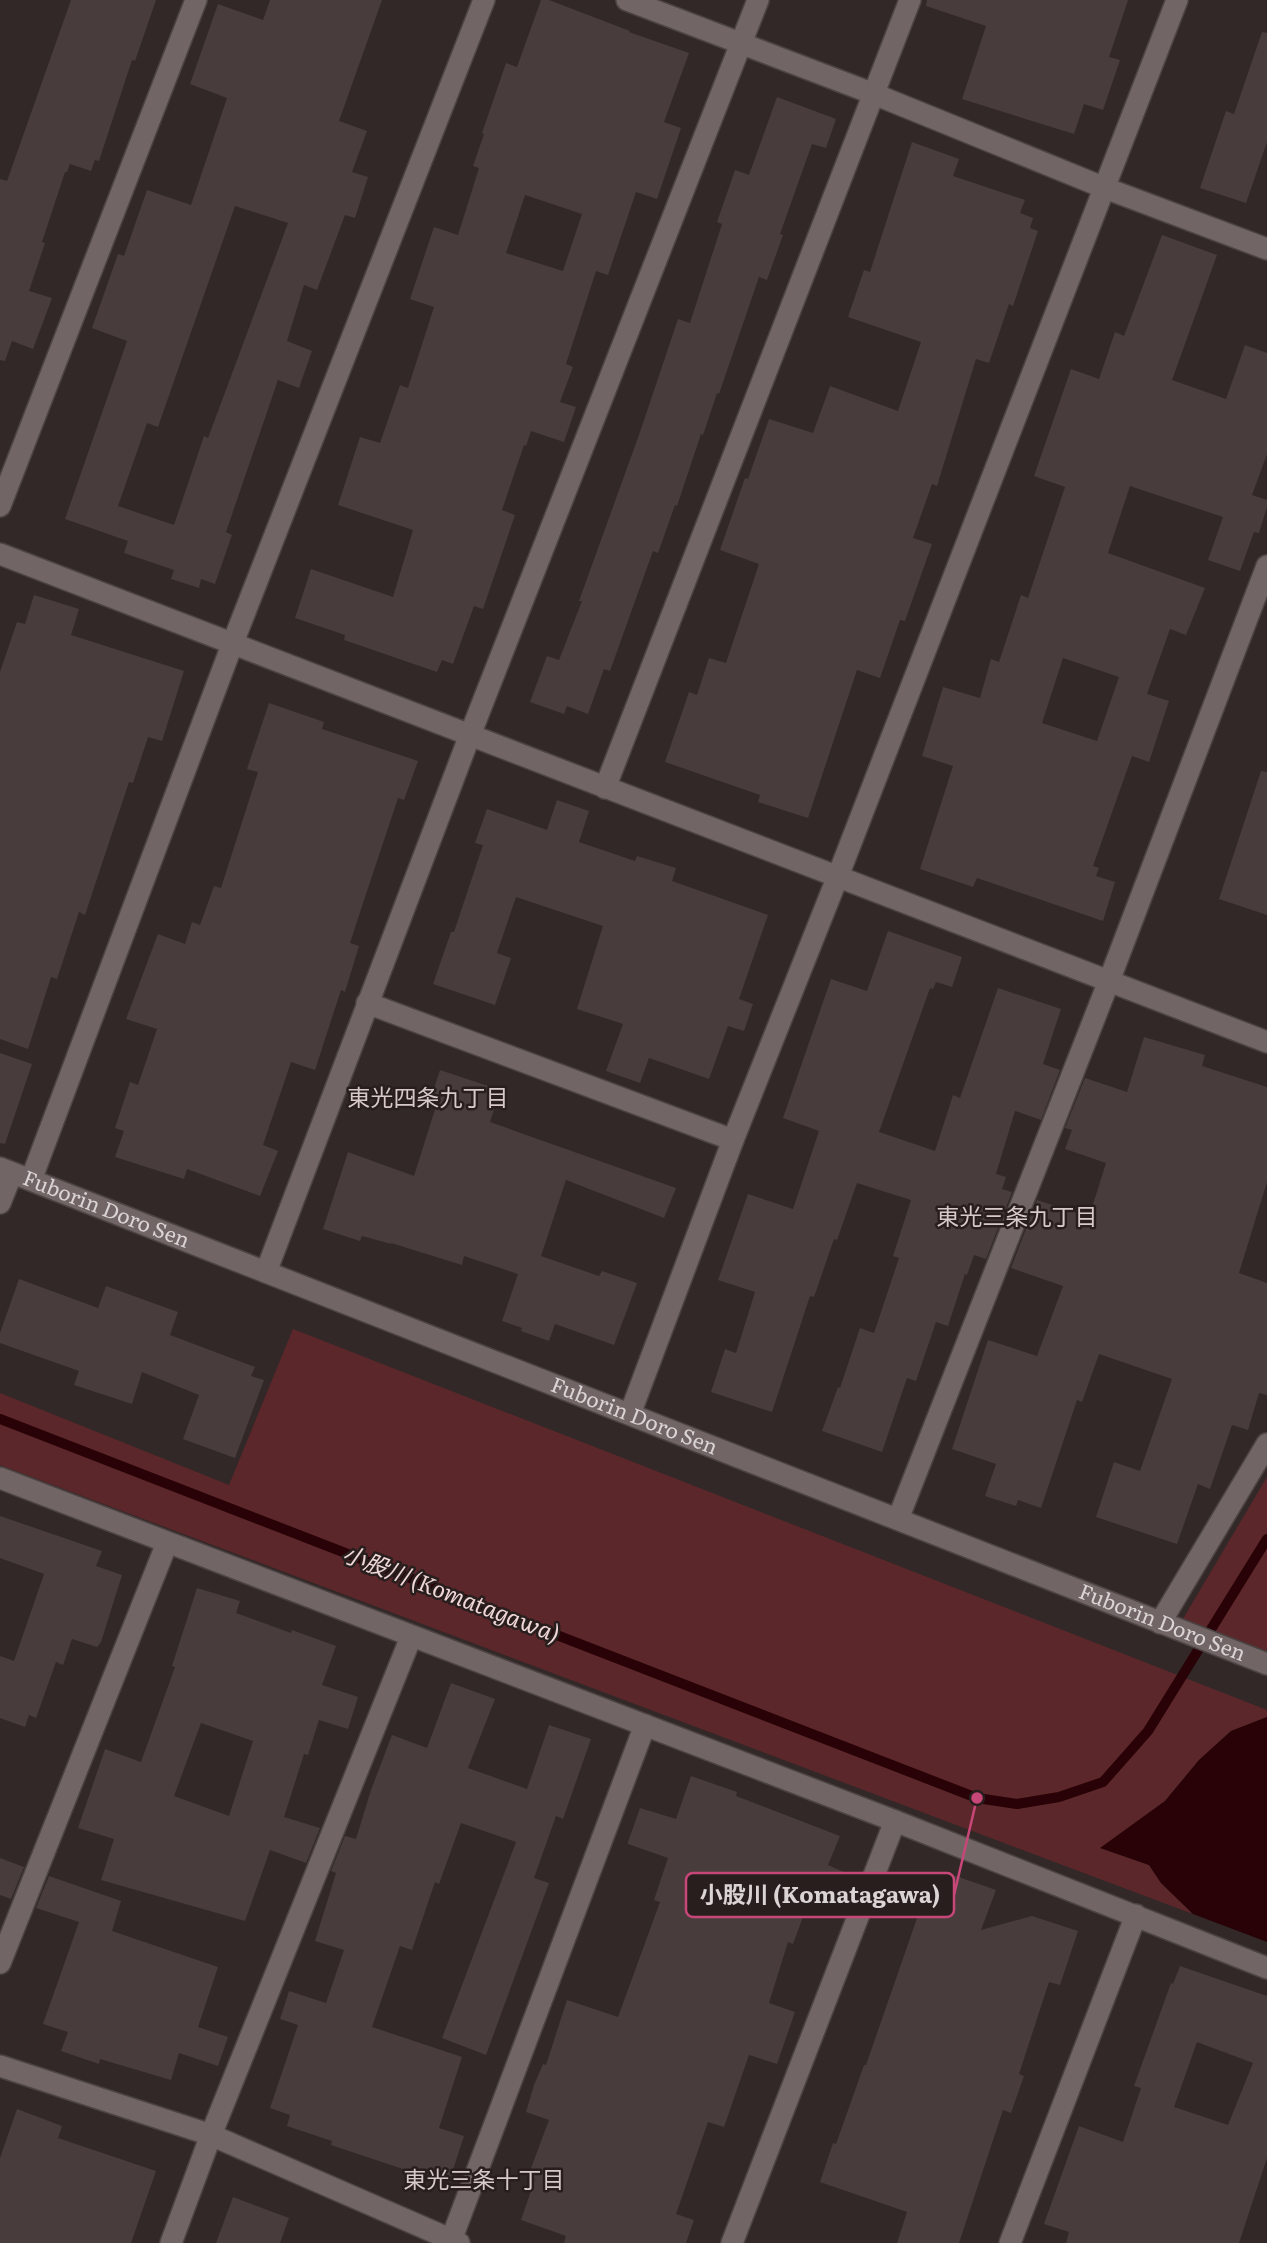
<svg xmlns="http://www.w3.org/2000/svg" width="1267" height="2243" font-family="Literata,'Noto Sans JP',serif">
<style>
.green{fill:#5c272a}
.water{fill:#280206}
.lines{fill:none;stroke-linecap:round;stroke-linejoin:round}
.stream{stroke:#280206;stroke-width:10}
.building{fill:#483c3c;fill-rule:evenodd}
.street-casing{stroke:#4c4343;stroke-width:24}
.street{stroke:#726565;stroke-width:21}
.labels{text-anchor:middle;stroke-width:5;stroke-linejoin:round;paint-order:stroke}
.street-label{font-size:21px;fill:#dbd4d4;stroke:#291e1e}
.neighbourhood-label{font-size:23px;fill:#d8c9c9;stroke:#291e1e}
.water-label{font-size:23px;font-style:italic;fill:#f0d7d7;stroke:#291e1e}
.leader{fill:none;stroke:#c84779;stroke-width:2.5}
.callout-dot{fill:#c84779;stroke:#291e1e;stroke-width:2.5}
.callout{fill:#291e1e;stroke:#c84779;stroke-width:2.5}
.callout-label{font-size:23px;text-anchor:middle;font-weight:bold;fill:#dbd4d4}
</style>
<rect width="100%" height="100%" fill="#332828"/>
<g class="green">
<polygon points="293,1329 1267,1710 1267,1717 1231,1731 1199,1760 1165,1801 1101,1848 1149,1865 1161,1883 1193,1914 0,1465 0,1393 229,1485"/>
<polygon points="1267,1477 1267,1651 1183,1619"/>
</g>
<polygon class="water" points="1267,1717 1267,1942 1193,1914 1161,1883 1149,1865 1100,1848 1165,1801 1199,1760 1231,1731"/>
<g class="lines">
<polyline class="stream" points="0,1419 977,1798 1017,1804 1059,1797 1103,1782 1148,1731 1267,1539"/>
</g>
<g class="building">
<polygon points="71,0 156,0 135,61 132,60 99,161 95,160 91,171 70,164 67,172 65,172 42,242 45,243 29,291 52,298 33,349 12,341 5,361 0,360 0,179 7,181"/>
<path d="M270 0H382L339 121 367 131 352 172 368 177 355 218 345 215 317 290 304 285 287 341 312 351 299 388 278 380 226 532 232 535 215 584 201 579 199 588 171 579 174 570 124 553 128 541 65 519 127 341 92 328 118 254 124 256 147 190 191 205 227 98 190 84 218 4 263 20ZM235 206 288 223 208 438 204 436 174 525 118 506 147 423 158 427Z"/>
<path d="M541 0H549L630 31 629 32 689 53 664 122 681 128 657 199 636 192 608 275 596 271 566 364 573 367 560 402 576 407 564 442 531 431 526 446 524 445 502 510 515 515 483 609 474 606 453 664 442 660 437 672 344 640 345 635 295 618 311 569 393 597 413 530 338 505 360 437 380 443 400 385 408 388 434 307 410 299 434 227 458 235 479 168 473 166 484 134 482 133 506 63 517 67ZM525 195 582 214 563 271 506 253Z"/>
<polygon points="927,0 1128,0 1109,57 1120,60 1103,110 1084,104 1074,134 962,99 986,26 926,6"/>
<polygon points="1262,32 1267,33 1267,142 1246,203 1200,188 1226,111 1234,114"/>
<polygon points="777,97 836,119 826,148 812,144 780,234 783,235 767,280 759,277 719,394 717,393 703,435 701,434 677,506 675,505 658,553 653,551 610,671 604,669 588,714 567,706 564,714 530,702 547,656 559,660 582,601 579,601 640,432 678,319 690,323 722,224 717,222 735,170 749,175"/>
<polygon points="912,142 959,159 953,176 1025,200 1020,213 1033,218 1030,228 1038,231 1013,306 1009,304 989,363 976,359 937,486 932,484 913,538 932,544 905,621 900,620 880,678 857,670 808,818 758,802 760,795 665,762 689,692 697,695 709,658 726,663 759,564 720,550 745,478 748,479 769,419 813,433 830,386 898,411 921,342 848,317 864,270 870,272"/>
<path d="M1162 235 1217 255 1172 380 1226 399 1245 345 1267 353V454L1252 495 1267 500V507L1259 533 1254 532 1240 571 1208 560 1223 517 1130 486 1108 553 1205 588 1186 635 1170 629 1147 694 1169 701 1149 762 1132 756 1093 866 1099 868 1096 876 1115 882 1103 921 977 878 973 887 920 869 953 766 922 756 943 687 980 698 991 659 999 662 1021 595 1028 598 1065 487 1034 476 1071 369 1099 379 1115 332 1124 336ZM1063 658 1119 677 1097 741 1042 723Z"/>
<polygon points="34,595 79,609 71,635 184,671 162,741 148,737 133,783 129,782 85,915 79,912 57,979 51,977 28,1049 0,1039 0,672 17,622 25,624"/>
<polygon points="269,703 324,722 322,729 418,761 404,800 398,798 368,888 350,943 359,946 345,992 341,990 315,1070 291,1062 263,1145 278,1151 260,1196 187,1169 184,1179 115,1157 124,1131 115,1128 130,1082 138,1085 157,1029 126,1019 158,934 185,944 192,922 200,925 214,886 221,888 258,772 247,769"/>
<polygon points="1261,771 1267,772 1267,915 1219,899"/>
<polygon points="557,800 589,811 579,842 635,861 637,856 676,868 672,881 768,915 739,999 753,1004 744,1031 728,1026 709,1079 649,1058 640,1083 606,1071 623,1024 577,1009 603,926 516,897 497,953 511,958 495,1005 433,984 451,932 454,932 483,845 475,843 487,809 547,830"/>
<polygon points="888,931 962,957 952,987 936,982 933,989 930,988 879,1132 935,1151 953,1095 960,1098 998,988 1061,1009 1043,1064 1060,1070 1041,1120 1015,1111 996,1174 1006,1177 1002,1189 1012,1192 986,1259 974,1255 967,1275 965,1274 948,1326 936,1322 916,1381 907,1378 882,1452 822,1431 838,1387 840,1388 860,1328 874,1333 899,1258 893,1256 911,1200 857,1183 837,1240 834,1239 814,1297 810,1296 772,1412 711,1392 725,1349 736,1353 755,1292 718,1280 748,1194 793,1209 819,1131 783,1118 831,979 867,991"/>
<polygon points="1144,1037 1205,1055 1202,1066 1267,1087 1267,1182 1239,1273 1267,1283 1267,1395 1259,1393 1248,1430 1232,1425 1210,1489 1198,1484 1177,1544 1096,1517 1114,1462 1140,1471 1172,1379 1099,1354 1082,1402 1077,1400 1041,1508 1018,1500 1016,1506 985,1496 996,1464 952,1449 988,1340 1037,1356 1063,1286 1011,1268 1037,1200 1089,1217 1106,1163 1065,1149 1072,1130 1065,1128 1085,1078 1127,1092"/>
<polygon points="0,1053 32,1064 5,1144 0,1143"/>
<polygon points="440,1070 500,1090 490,1122 676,1188 664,1218 566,1180 541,1256 599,1276 602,1271 637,1283 614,1345 555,1324 549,1341 521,1331 522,1328 502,1321 518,1274 464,1256 462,1265 391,1243 391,1244 362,1236 360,1241 323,1229 348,1152 414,1176 437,1103 430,1101"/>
<polygon points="19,1279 98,1308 106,1286 178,1312 170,1335 255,1367 251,1376 264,1380 235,1458 183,1439 199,1395 142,1372 132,1404 74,1385 79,1371 0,1343 0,1333"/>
<polygon points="0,1516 102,1551 96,1566 122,1575 101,1642 97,1647 72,1639 63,1665 56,1662 36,1718 29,1715 25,1727 0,1718 0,1656 14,1661 44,1574 0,1558"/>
<path d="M197 1588 240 1601 236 1613 291 1633 292 1630 336 1646 322 1685 358 1697 348 1729 319 1720 308 1755 304 1754 284 1817 320 1828 306 1863 270 1850 245 1921 101 1880 114 1839 78 1828 105 1749 141 1762 175 1667 172 1666ZM201 1723 253 1741 229 1816 174 1796Z"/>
<polygon points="451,1683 495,1699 468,1768 527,1789 549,1725 591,1739 563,1819 556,1816 534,1878 549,1883 486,2055 442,2038 516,1842 461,1823 439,1884 435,1882 412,1950 400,1946 372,2027 462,2057 439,2128 464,2136 450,2179 425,2171 424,2176 331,2145 332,2141 287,2126 290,2115 270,2108 298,2025 280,2019 289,1991 326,2003 344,1950 315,1941 336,1873 331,1871 345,1836 356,1839 371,1790 392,1735 427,1748"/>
<polygon points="691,1776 737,1792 736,1796 840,1836 828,1865 844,1872 827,1916 806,1909 793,1944 788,1942 769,2003 795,2012 777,2064 749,2055 724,2127 708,2122 676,2214 694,2220 686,2243 564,2243 566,2236 521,2220 535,2179 528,2176 549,2120 526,2112 534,2085 543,2064 546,2065 567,2000 618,2017 660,1902 654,1900 668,1858 628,1844 628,1842 640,1808 676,1819"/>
<polygon points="0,1858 24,1867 11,1899 0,1895"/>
<polygon points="950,1874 996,1890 981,1930 1032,1916 1078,1931 1060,1985 1049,1982 1019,2074 1024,2076 1011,2113 1003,2110 959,2243 897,2243 907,2212 820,2182 833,2143 836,2144 864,2065 866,2065 923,1901 938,1906"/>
<polygon points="49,1876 121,1901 112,1931 218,1967 198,2027 228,2037 218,2066 179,2053 171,2080 100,2059 99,2064 61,2051 68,2032 43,2024 79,1922 36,1908"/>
<path d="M1180 1966 1267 1996V2158L1239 2243H1066L1069 2232 1044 2224 1079 2126 1123 2142 1141 2088 1134 2086 1171 1983 1173 1984ZM1197 2042 1253 2063 1228 2125 1174 2107Z"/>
<polygon points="17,2109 62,2126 58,2138 156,2171 131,2243 0,2243 0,2158"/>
<polygon points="233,2197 289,2218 280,2243 216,2243"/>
</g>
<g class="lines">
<defs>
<g id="street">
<polyline points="627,0 874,94 1105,188 1267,249"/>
<polyline points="0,506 196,0"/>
<polyline points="0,554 1267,1042"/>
<polyline points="605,788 910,0"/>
<polyline points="367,1003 733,1140"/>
<path id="s1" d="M0 1168 1267 1664"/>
<polyline points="31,1180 232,645 484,0"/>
<polyline points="0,1203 12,1173"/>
<polyline points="266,1272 470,735 758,0"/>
<polyline points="630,1414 733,1140 838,876 1177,0"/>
<polyline points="0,1478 895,1821 1267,1968"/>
<polyline points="898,1519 1109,981 1267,566"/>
<polyline points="1160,1623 1267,1444"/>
<polyline points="0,1963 167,1543"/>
<polyline points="0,2066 211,2135 459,2243"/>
<polyline points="171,2243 211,2135 411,1637"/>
<polyline points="450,2243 645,1725"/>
<polyline points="732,2243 895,1821"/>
<polyline points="1010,2243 1136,1915"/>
</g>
</defs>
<use href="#street" class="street-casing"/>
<use href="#street" class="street"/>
</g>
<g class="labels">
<g class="street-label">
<text dy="7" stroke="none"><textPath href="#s1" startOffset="114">Fuborin Doro Sen</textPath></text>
<text dy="7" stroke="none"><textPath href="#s1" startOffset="681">Fuborin Doro Sen</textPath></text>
<text dy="7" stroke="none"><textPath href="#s1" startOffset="1248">Fuborin Doro Sen</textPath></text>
</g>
<g class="neighbourhood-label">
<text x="428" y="1106">東光四条九丁目</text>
<text x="1017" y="1225">東光三条九丁目</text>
<text x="484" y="2188">東光三条十丁目</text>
</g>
<g class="water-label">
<text transform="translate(451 1594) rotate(21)" y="8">小股川 (Komatagawa)</text>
</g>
</g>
<path class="leader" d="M977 1798L954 1895"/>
<circle class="callout-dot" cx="977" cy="1798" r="7"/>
<rect class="callout" x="686" y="1873" width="268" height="44" rx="7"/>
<g class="callout-label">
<text x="820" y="1903">小股川 (Komatagawa)</text>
</g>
</svg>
